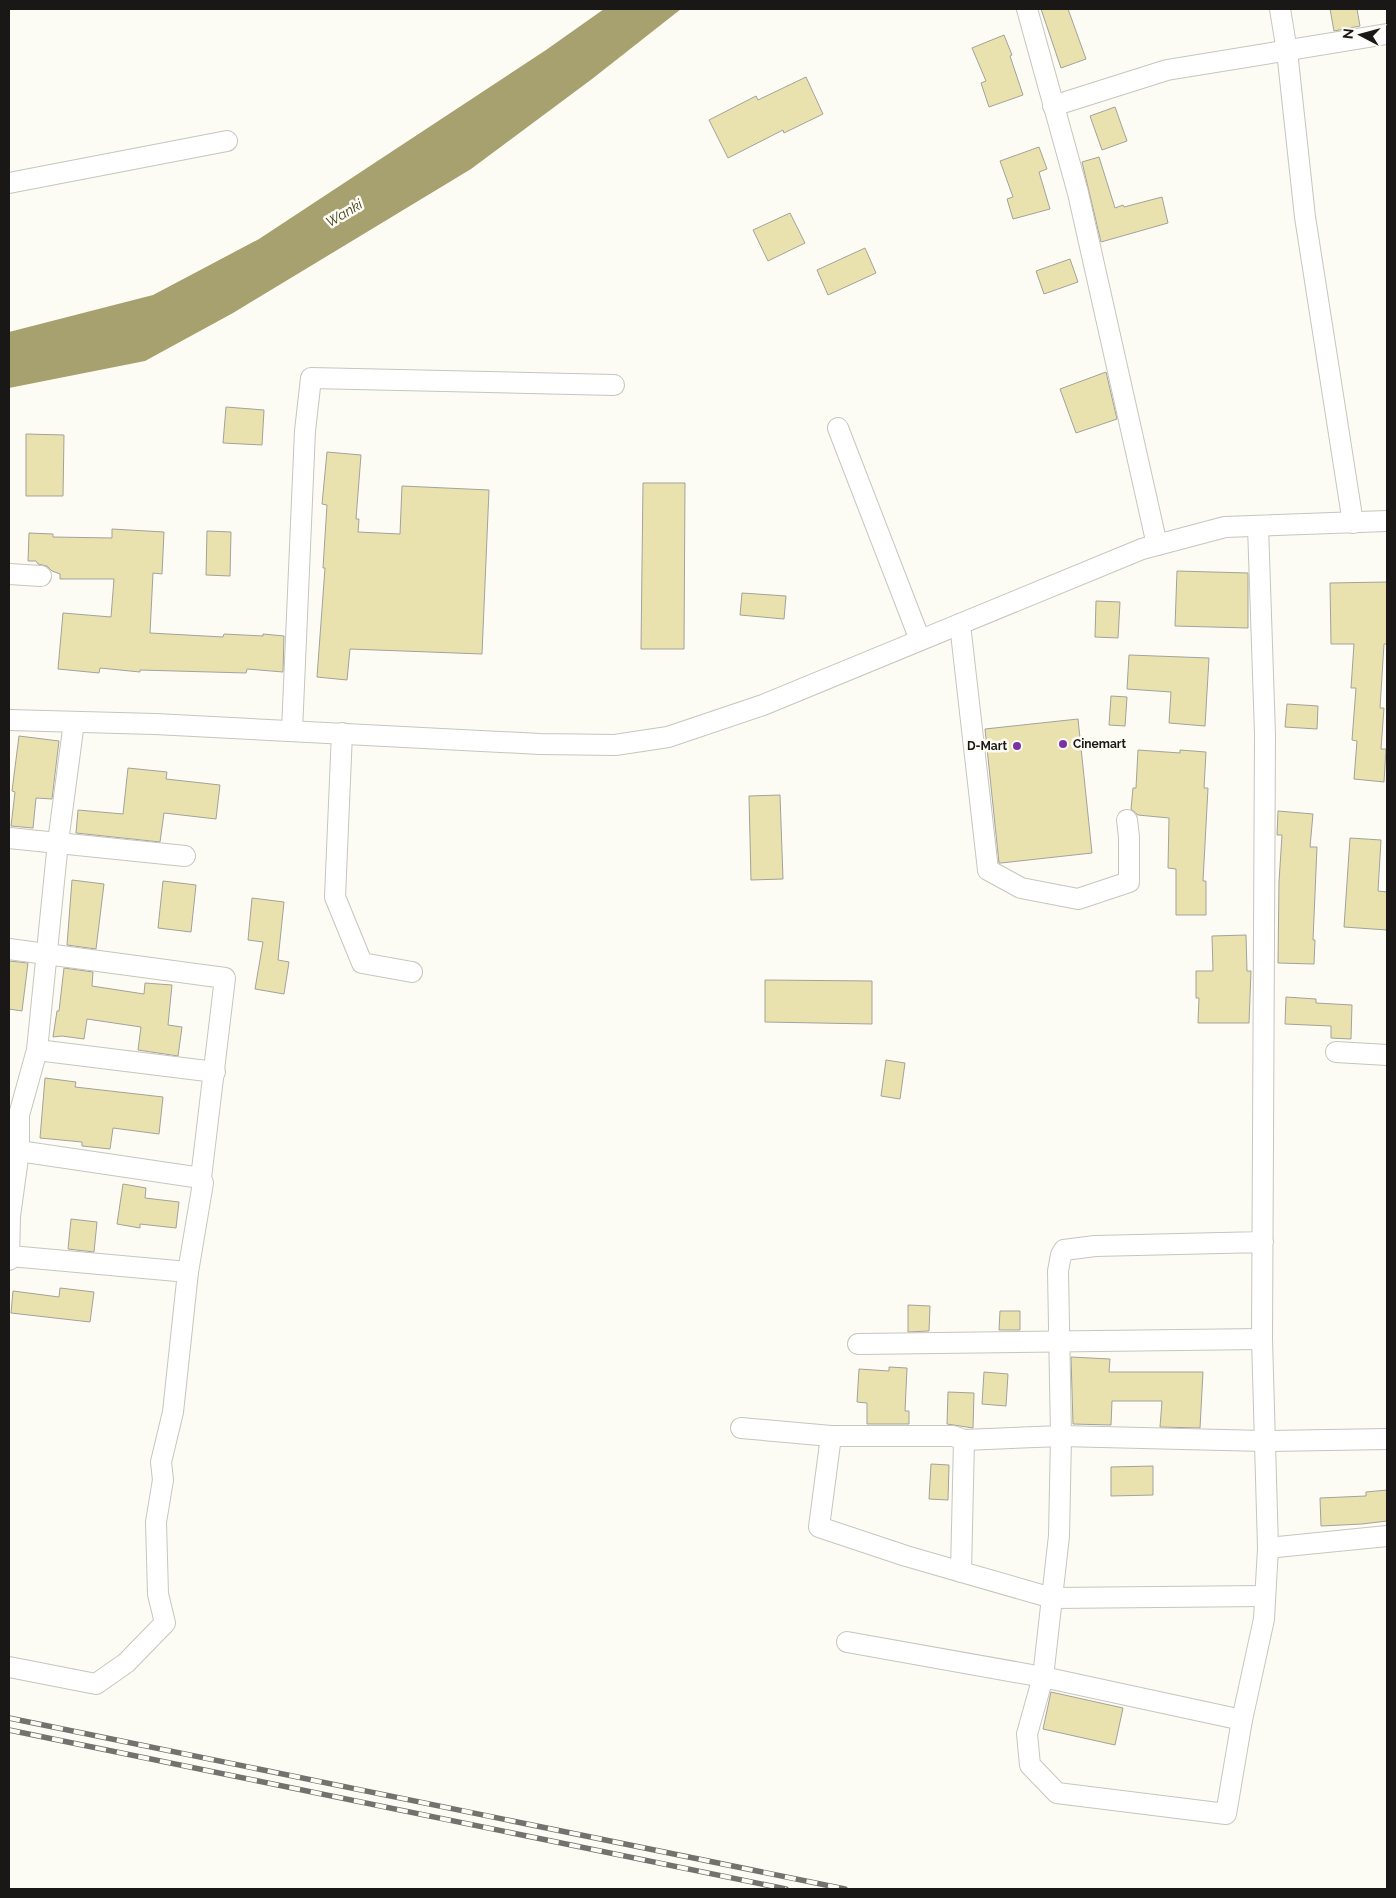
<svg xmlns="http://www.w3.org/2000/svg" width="1396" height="1898" font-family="Raleway,sans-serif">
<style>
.water{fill:#a7a06f}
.building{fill:#e9e2af;stroke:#a3a29b}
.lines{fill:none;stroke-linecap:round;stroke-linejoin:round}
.minor-casing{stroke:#c6c5be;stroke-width:22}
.minor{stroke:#fff;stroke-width:20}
.rail-casing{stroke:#73726e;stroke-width:5.5}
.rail{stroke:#fdfcf4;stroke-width:4;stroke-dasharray:11;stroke-linecap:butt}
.poi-dot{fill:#7c31a3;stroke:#fdfcf4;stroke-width:2}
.labels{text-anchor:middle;stroke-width:5;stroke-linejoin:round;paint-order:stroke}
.poi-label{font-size:12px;font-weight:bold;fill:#191816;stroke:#fdfcf4;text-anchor:start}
.water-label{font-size:14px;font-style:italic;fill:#423d15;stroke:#fdfcf4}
</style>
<rect width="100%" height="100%" fill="#fdfcf4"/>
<polygon class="water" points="604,9 681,9 592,79 471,169 233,313 145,361 9,388 9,332 153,295 259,239 546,50"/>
<g class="building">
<polygon points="1041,9 1068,9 1086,59 1061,68"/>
<polygon points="1330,9 1357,9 1360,26 1334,31"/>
<polygon points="1004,35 1012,55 1010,56 1023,95 989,107 981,83 986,81 972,48"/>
<polygon points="806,77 823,114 784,133 783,130 728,158 709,120 756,96 758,100"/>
<polygon points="1115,107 1127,141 1102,150 1090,116"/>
<polygon points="1039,147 1047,169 1039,172 1050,209 1013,219 1007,199 1013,197 1000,161"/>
<polygon points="1099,157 1115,208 1123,205 1124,207 1162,197 1168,223 1101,242 1082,162"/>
<polygon points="790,213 805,243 768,261 753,230"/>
<polygon points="865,248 876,273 828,295 817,270"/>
<polygon points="1070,259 1078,282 1044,294 1036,271"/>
<polygon points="1106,372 1117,419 1076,433 1060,389"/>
<polygon points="226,407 264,410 262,445 223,443"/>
<polygon points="26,434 64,435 63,496 26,496"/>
<polygon points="327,452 361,455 356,519 359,519 358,532 400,534 402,486 489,490 482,654 350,649 347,680 317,677 325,568 323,568 327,505 322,504"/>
<polygon points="643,483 685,483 684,649 641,649"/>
<polygon points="112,529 164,532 162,574 153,573 150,633 223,637 224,634 263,636 263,634 284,636 283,672 247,669 246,673 140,670 140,672 100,668 99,673 58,669 63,613 111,617 114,579 60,579 60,574 52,571 47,566 38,564 36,561 28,561 29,533 53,534 53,537 112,538"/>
<polygon points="207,531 231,532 230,576 206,575"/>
<polygon points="1177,571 1248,573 1248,628 1175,626"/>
<polygon points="1387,582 1387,644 1384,644 1380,708 1384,708 1381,749 1386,749 1384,782 1354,779 1357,741 1352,740 1356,688 1351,688 1354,644 1331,644 1330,583"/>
<polygon points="742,593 786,596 784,619 740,615"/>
<polygon points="1096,601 1120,602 1118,638 1095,637"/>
<polygon points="1129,655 1209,658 1205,726 1169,723 1171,692 1127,689"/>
<polygon points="1111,696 1127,697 1125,726 1109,725"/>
<polygon points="1287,704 1318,706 1317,729 1285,727"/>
<polygon points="1078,719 1092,853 1001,863 999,863 985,729"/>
<polygon points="19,736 59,741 52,799 36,798 33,828 11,826 15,792 12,791"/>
<polygon points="1138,750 1180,753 1180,750 1206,752 1204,788 1208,788 1203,881 1206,881 1206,915 1176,915 1176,869 1168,868 1169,818 1138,815 1131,809 1133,788 1136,788"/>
<polygon points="128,768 167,772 166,779 220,785 216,819 164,813 160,842 76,833 78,810 123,814"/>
<polygon points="780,795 783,879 751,880 749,796"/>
<polygon points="1278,811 1313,814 1310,847 1317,847 1313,940 1315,940 1314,964 1278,963 1279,882 1282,835 1277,835"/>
<polygon points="1350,838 1381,840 1378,891 1387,892 1387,930 1344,927"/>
<polygon points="72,880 104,884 96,949 67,945"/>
<polygon points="163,881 196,885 191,932 158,928"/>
<polygon points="252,898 284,902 278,960 289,962 284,994 255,989 263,942 248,940"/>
<polygon points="1246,935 1247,971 1251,971 1249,1023 1198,1023 1199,998 1196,998 1196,971 1213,971 1212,936"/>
<polygon points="9,961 28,963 22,1011 9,1009"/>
<polygon points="64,968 93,972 92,986 144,994 145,983 172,985 168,1025 182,1027 178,1056 138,1050 141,1027 87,1019 84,1039 62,1036 53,1037 57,1011 59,1011"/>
<polygon points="765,980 872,981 872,1024 765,1022"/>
<polygon points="1286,997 1316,999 1316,1003 1352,1005 1351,1039 1331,1038 1331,1026 1285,1024"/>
<polygon points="886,1060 905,1063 900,1099 881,1096"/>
<polygon points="45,1078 76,1082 75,1087 163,1097 159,1134 113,1128 110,1149 82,1146 82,1142 40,1138"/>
<polygon points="123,1184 146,1188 145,1198 179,1202 176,1228 140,1224 140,1228 117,1224"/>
<polygon points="71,1219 97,1222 94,1252 68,1249"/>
<polygon points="60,1288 94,1292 90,1322 11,1313 13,1291 59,1297"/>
<polygon points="908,1305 930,1306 929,1331 908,1332"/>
<polygon points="1000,1311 1020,1311 1020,1330 999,1330"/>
<polygon points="1071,1357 1110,1359 1109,1372 1203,1372 1200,1428 1160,1427 1162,1401 1112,1401 1111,1425 1073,1424"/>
<polygon points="889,1367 907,1368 905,1411 909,1411 909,1424 867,1424 867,1403 857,1402 859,1369 889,1371"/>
<polygon points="984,1372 1008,1374 1006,1406 982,1404"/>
<polygon points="948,1392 974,1393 973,1428 947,1424"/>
<polygon points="931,1464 949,1465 948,1500 929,1499"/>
<polygon points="1153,1466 1153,1495 1111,1496 1111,1467"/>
<polygon points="1387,1490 1387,1521 1362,1524 1321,1526 1320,1498 1366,1496 1366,1492"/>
<polygon points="1051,1692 1123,1708 1115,1745 1043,1729"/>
</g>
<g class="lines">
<defs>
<g id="minor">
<polyline points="1027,9 1078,193 1157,545"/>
<polyline points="1280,9 1287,51 1305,217 1353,523"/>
<polyline points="1053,106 1167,70 1387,34"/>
<polyline points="9,183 227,141"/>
<polyline points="838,428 920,640"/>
<polyline points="1258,526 1265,734 1262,1339 1268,1548 1264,1619 1242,1720 1226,1814 1057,1793 1030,1765 1027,1734 1043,1677 1059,1536 1061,1436 1058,1271 1061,1255 1064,1250 1095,1246 1263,1242"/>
<polyline points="9,574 41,576"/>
<polyline points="960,624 988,870 1021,888 1078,899 1129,882 1129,837 1127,820"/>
<polyline points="9,720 155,724 540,744 615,745 668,737 763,705 1142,549 1225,527 1387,521"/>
<polyline points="292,731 305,431 311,378 614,385"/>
<polyline points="342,733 335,897 362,963 412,972"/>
<polyline points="9,838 185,856"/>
<polyline points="9,949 225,978 201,1178 203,1183 188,1272 173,1412 161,1462 163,1480 156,1522 158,1594 165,1623 126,1663 96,1684 9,1667"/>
<polyline points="37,1050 215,1072"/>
<polyline points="1336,1052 1387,1055"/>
<polyline points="19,1151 201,1178"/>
<polyline points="10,1256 188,1272"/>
<polyline points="9,1260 10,1216 19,1151 19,1115 37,1050 58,842 74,722"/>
<polyline points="858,1344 1262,1339"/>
<polyline points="741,1428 831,1436 953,1436 964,1440 1061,1436 1264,1441 1387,1439"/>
<polyline points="831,1436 819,1527 906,1556 1052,1598 1265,1596"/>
<polyline points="1268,1548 1387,1536"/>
<polyline points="961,1572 964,1440"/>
<polyline points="847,1642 1043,1677 1242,1720"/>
</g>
</defs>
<use href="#minor" class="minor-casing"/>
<use href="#minor" class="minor"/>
<defs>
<g id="rail">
<polyline points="9,1718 845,1889"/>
<polyline points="9,1730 786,1889"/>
</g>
</defs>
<use href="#rail" class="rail-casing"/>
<use href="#rail" class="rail"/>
</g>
<g class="poi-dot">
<circle cx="1063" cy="744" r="5"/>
<circle cx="1017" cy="746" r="5"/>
</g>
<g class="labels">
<g class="poi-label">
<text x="1073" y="748">Cinemart</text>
<text x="1007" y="750" text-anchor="end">D-Mart</text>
</g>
<g class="water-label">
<text transform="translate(344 213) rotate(-31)" y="5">Wanki</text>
</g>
</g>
<rect width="1396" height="1898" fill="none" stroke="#191816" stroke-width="20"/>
<g transform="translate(1361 35) rotate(276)" stroke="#fdfcf4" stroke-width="4" paint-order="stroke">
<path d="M0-4L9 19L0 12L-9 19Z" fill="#191816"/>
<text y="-8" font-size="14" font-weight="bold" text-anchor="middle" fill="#191816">N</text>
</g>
</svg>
